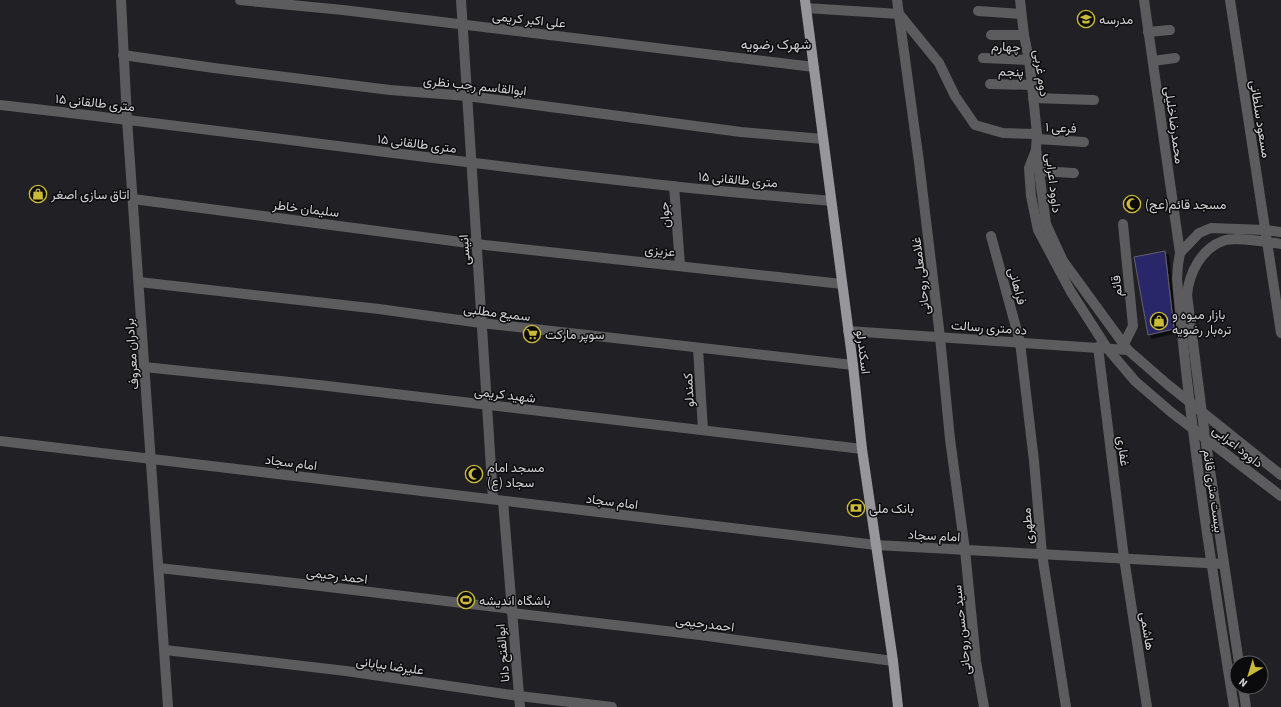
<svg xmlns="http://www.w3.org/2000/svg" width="1281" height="707" font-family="'Source Sans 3',Vazirmatn,sans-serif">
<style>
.building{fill:#2c276a;stroke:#626267;filter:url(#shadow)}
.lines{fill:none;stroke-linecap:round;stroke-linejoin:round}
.minor{stroke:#5c5c5e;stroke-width:10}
.major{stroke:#96969b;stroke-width:10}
.labels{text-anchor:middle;stroke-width:3;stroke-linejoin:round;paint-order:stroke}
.street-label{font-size:13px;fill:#d2d2d5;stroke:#0b0b0d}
.poi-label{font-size:13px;fill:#d2d2d5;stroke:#0b0b0d;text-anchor:start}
.neighbourhood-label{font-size:14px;fill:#d2d2d5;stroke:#0b0b0d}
</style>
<defs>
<filter id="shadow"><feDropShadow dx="3.5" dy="3.5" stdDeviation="0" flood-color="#0009"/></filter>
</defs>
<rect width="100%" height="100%" fill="#212125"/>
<polygon class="building" points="1165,251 1174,329 1148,335 1134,257"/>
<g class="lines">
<g class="minor">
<polyline points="121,0 127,119 168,707"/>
<polyline points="240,0 343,10 814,67"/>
<polyline points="461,0 493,499"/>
<polyline points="897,0 919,162 940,337 950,439 965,550 976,661 984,707"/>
<polyline points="1020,0 1024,35 1029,60 1032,85 1037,134 1036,149 1046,224 1063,261 1128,350 1167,384 1281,475"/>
<path d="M1144 0 1180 253 1178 265 1177 279C1189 422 1211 565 1234 707"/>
<polyline points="1230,0 1281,333"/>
<polyline points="806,8 899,14 939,63 955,96 975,125 1003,133 1037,134"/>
<polyline points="978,11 1021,14"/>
<polyline points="1148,32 1170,30"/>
<polyline points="991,35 1024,35"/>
<polyline points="123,55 214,68 390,90 467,96 741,132 823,139"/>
<polyline points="983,58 1029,60"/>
<polyline points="1153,61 1175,58"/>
<polyline points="990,84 1032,85"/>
<polyline points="1033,98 1094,100"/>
<path d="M0 105C224 130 448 162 672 186 725 192 778 196 831 201"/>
<polyline points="1037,139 1084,142"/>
<polyline points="1036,150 1029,168 1031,196 1038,230 1071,292 1107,348 1135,381 1171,412 1281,496"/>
<polyline points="1039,171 1074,173"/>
<polyline points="674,186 680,265"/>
<polyline points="133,199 476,244 842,284"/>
<polyline points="1123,224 1133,326 1124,344"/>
<polyline points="991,236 1020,342 1034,461 1042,554 1066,707"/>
<polyline points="1180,253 1199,233 1211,228 1265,230 1281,232"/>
<polyline points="139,282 379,309 481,323 853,365"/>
<polyline points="848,331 1128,350"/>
<polyline points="1098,347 1124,558 1147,707"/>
<polyline points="698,348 703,430"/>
<polyline points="144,367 319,385 862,449"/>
<polyline points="0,441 876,545 1224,564"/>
<polyline points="503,501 520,707"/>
<polyline points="159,568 312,585 512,609"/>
<polyline points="512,613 700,635 893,661"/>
<polyline points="165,650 346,671 519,696 612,707"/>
<path d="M1239 663 1205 437 1187 295C1189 273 1201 249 1223 241 1235 236 1267 242 1281 244"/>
<polyline points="1243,687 1246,707"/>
</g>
<polyline class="major" points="805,0 853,365 862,449 893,661 898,707"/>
</g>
<defs>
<symbol id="school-ring" viewBox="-11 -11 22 22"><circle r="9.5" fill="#0b0b0d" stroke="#cbba39" stroke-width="1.5"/><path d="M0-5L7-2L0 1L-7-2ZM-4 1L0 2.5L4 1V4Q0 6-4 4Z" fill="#cbba39"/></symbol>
<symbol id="shop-ring" viewBox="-11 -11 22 22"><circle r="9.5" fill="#0b0b0d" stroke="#cbba39" stroke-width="1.5"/><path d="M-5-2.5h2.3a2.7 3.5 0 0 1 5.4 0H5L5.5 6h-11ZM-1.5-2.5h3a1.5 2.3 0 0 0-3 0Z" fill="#cbba39"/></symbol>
<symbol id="mosque-ring" viewBox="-11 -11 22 22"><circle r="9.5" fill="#0b0b0d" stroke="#cbba39" stroke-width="1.5"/><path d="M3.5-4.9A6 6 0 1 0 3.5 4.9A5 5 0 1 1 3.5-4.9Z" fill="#cbba39"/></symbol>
<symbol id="supermarket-ring" viewBox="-11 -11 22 22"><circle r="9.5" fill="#0b0b0d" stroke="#cbba39" stroke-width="1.5"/><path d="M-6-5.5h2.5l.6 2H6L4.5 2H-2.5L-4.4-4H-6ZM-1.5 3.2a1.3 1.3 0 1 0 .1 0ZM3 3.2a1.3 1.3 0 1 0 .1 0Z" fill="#cbba39"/></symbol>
<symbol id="bank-ring" viewBox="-11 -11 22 22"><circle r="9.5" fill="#0b0b0d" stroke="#cbba39" stroke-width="1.5"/><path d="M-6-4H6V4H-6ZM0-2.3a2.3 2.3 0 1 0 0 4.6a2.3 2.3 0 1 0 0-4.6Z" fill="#cbba39"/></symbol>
<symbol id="stadium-ring" viewBox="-11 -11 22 22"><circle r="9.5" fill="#0b0b0d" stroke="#cbba39" stroke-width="1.5"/><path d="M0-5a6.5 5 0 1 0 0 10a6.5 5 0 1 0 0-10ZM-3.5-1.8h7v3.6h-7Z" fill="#cbba39"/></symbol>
</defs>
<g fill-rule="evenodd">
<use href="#school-ring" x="1076" y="9" width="20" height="20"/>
<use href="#shop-ring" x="28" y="184" width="20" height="20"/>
<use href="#mosque-ring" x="1122" y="194" width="20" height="20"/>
<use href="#shop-ring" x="1149" y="311" width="20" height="20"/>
<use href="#supermarket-ring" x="522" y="324" width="20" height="20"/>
<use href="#mosque-ring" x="464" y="464" width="20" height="20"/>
<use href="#bank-ring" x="846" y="498" width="20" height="20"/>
<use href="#stadium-ring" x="456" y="590" width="20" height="20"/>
</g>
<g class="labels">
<g class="street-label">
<text transform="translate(529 19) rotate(6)" y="5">علی اکبر کریمی</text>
<text transform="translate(1006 46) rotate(2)" y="5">چهارم</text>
<text transform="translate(1011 71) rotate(2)" y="5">پنجم</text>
<text transform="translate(1042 73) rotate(82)" y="5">دوم غربی</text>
<text transform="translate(475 85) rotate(6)" y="5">ابوالقاسم رجب نظری</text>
<text transform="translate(95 102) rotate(6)" y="5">۱۵ متری طالقانی</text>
<text transform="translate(1261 119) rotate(81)" y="5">مسعود سلطانی</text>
<text transform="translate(1175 125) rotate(82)" y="5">محمدرضاخلیلی</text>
<text transform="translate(1061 127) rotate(3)" y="5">فرعی ۱</text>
<text transform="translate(417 143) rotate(7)" y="5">۱۵ متری طالقانی</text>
<text transform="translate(738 179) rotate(5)" y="5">۱۵ متری طالقانی</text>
<text transform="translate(1054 183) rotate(83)" y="5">داوود اعرابی</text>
<text transform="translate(306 208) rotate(7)" y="5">سلیمان خاطر</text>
<text transform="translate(664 215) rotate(-94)" y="5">جوان</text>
<text transform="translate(464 250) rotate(-94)" y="5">انیسی</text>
<text transform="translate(660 250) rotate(6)" y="5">عزیزی</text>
<text transform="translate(920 276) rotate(-97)" y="5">غلامعلی روحانی</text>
<text transform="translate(1018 286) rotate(75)" y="5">فراهانی</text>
<text transform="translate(1116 286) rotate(-96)" y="5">قائم</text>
<text transform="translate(497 312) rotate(7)" y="5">سمیع مطلبی</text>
<text transform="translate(989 327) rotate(4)" y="5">ده متری رسالت</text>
<text transform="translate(864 352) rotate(83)" y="5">اسکندرلو</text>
<text transform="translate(131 354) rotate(-94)" y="5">برادران معروف</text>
<text transform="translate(688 390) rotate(-93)" y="5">کمندلو</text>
<text transform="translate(505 394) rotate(7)" y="5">شهید کریمی</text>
<text transform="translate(1238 446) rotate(38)" y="5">داوود اعرابی</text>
<text transform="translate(1124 451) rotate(83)" y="5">غفاری</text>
<text transform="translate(291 462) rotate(7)" y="5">امام سجاد</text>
<text transform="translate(1214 491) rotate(82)" y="5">بیست متری قائم</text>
<text transform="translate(612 501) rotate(7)" y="5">امام سجاد</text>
<text transform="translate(1027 526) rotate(-95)" y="5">مطهری</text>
<text transform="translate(934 535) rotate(3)" y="5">امام سجاد</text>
<text transform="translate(337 575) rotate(7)" y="5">احمد رحیمی</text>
<text transform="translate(705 623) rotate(7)" y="5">احمدرحیمی</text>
<text transform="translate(961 630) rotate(-96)" y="5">سید حسن روحانی</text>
<text transform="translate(1148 631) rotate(81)" y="5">هاشمی</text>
<text transform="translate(502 653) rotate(-95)" y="5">ابوالفتح دانا</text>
<text transform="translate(390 665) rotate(8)" y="5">علیرضا بیابانی</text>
</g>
<g class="poi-label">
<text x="1099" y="24">مدرسه</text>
<text x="51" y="199">اتاق سازی اصغر</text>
<text x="1145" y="209">مسجد قائم(عج)</text>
<text x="1172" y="319">بازار میوه و<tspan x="1172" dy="15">تره‌بار رضویه</tspan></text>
<text x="545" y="339">سوپر مارکت</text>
<text x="487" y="472">مسجد امام<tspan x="487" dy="15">سجاد (ع)</tspan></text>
<text x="869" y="513">بانک ملی</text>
<text x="479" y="605">باشگاه اندیشه</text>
</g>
<g class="neighbourhood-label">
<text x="776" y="49">شهرک رضویه</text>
</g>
</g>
<g transform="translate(1249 675) rotate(218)"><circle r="19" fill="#0b0b0d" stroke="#5b5b5d"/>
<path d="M0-3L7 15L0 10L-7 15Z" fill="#cbba39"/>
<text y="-6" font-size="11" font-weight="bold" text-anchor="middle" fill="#d2d2d5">N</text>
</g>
</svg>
